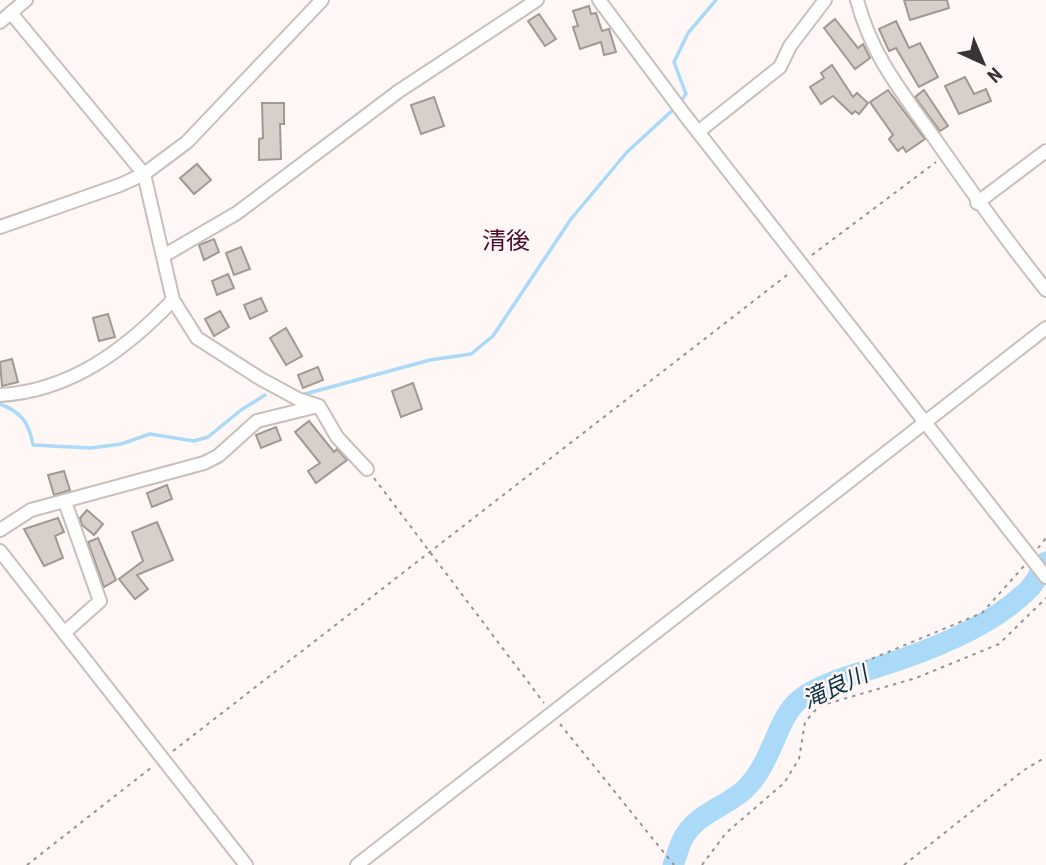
<svg xmlns="http://www.w3.org/2000/svg" width="1046" height="865" font-family="'Roboto Condensed','Noto Sans JP',sans-serif">
<style>
.lines{fill:none;stroke-linecap:round;stroke-linejoin:round}
.stream{stroke:#abdaf8;stroke-width:3.5}
.river{stroke:#abdaf8;stroke-width:21}
.building{fill:#d8ceca;stroke:#a19793;stroke-width:2}
.minor-casing{stroke:#c9bfbb;stroke-width:16}
.path{stroke:#989391;stroke-width:2;stroke-dasharray:3.5 5;stroke-linecap:butt}
.minor{stroke:#fff;stroke-width:12}
.labels{text-anchor:middle;stroke-width:5;stroke-linejoin:round;paint-order:stroke}
.water-label{font-size:23px;font-style:italic;fill:#0d3348;stroke:#fef7f5}
.quarter-label{font-size:24px;fill:#4b0b2d;stroke:#fef7f5}
</style>
<rect width="100%" height="100%" fill="#fef7f5"/>
<g class="lines">
<g class="stream">
<polyline points="680,102 686,94 674,62 688,33 716,0"/>
<polyline points="305,394 430,360 471,354 493,336 571,219 627,152 675,108"/>
<path d="M0 404C21 412 29 422 33 445L91 448 121 444 150 434 194 441 208 437 241 410 265 395"/>
</g>
<path class="river" d="M673 865C677 856 679 844 685 835 699 813 725 807 744 790 773 763 776 719 799 700 820 683 853 675 878 667 926 652 993 626 1029 589 1036 582 1041 570 1046 562"/>
</g>
<g class="building">
<polygon points="904,0 947,0 949,8 910,20"/>
<polygon points="589,6 591,14 596,13 602,31 609,29 616,52 604,55 601,42 580,49 573,27 578,26 573,11"/>
<polygon points="539,14 556,39 545,46 528,21"/>
<polygon points="835,19 858,48 863,44 870,58 855,69 824,28"/>
<polygon points="896,21 909,48 920,43 938,77 919,87 896,48 889,51 879,29"/>
<polygon points="832,65 853,97 857,93 868,103 859,114 855,111 852,114 833,96 821,104 810,87 824,78 821,73"/>
<polygon points="965,77 974,94 986,89 991,101 959,114 945,86"/>
<polygon points="888,90 925,139 906,152 903,147 898,151 889,139 893,135 870,102"/>
<polygon points="924,90 948,126 940,131 915,97"/>
<polygon points="434,97 444,126 421,134 411,105"/>
<polygon points="262,103 284,103 284,124 280,124 281,159 259,160 259,139 263,138"/>
<polygon points="197,164 211,180 194,194 180,178"/>
<polygon points="214,239 219,252 204,260 199,245"/>
<polygon points="241,247 250,269 234,275 226,253"/>
<polygon points="228,274 234,288 217,295 212,281"/>
<polygon points="261,298 267,311 250,319 244,305"/>
<polygon points="220,311 229,327 214,336 205,319"/>
<polygon points="108,314 115,337 99,341 93,318"/>
<polygon points="286,328 302,356 286,365 270,338"/>
<polygon points="12,359 18,382 2,386 0,362"/>
<polygon points="318,367 323,380 303,388 298,375"/>
<polygon points="413,383 422,409 401,417 392,391"/>
<polygon points="309,421 334,452 337,449 347,460 316,483 308,471 320,463 295,432"/>
<polygon points="276,427 281,440 261,448 256,435"/>
<polygon points="64,471 70,490 54,495 48,475"/>
<polygon points="167,485 172,499 152,507 147,493"/>
<polygon points="87,510 103,524 94,535 82,525 80,518"/>
<polygon points="58,518 64,532 55,536 63,558 44,566 24,529"/>
<polygon points="157,522 173,560 137,575 148,589 135,599 119,579 143,561 132,532"/>
<polygon points="98,538 116,580 104,587 88,542"/>
</g>
<g class="lines">
<defs>
<g id="minor">
<polyline points="599,0 684,114 1046,577"/>
<path d="M857 0C872 57 902 92 935 139 971 191 1007 241 1046 290"/>
<polyline points="11,13 144,174 173,300 197,338 261,379 298,399 319,406 337,437 367,469"/>
<polyline points="0,22 26,0"/>
<polyline points="698,132 780,67 790,46 825,0"/>
<polyline points="977,203 1046,151"/>
<polyline points="0,227 120,185 144,174 187,142 322,0"/>
<polyline points="165,255 237,213 399,91 537,0"/>
<path d="M0 395C71 391 126 349 173 300"/>
<polyline points="0,530 31,510 204,463 218,456 257,421 318,406"/>
<polyline points="0,551 246,865"/>
<polyline points="64,633 100,601 65,502"/>
<polyline points="357,865 1046,328"/>
</g>
</defs>
<use href="#minor" class="minor-casing"/>
<g class="path">
<polyline points="812,255 936,162"/>
<polyline points="374,478 544,703"/>
<polyline points="1038,548 1046,538"/>
<polyline points="864,662 982,613 1024,566"/>
<polyline points="560,724 674,865"/>
<polyline points="173,751 791,272"/>
<polyline points="27,865 152,767"/>
<polyline points="702,865 726,833 784,783 799,759 805,722 819,706 916,678 999,644 1046,598"/>
<polyline points="904,865 1024,770 1046,757"/>
</g>
<use href="#minor" class="minor"/>
</g>
<g class="labels">
<g class="water-label">
<text transform="translate(835 687) rotate(-25)" y="8">滝良川</text>
</g>
<g class="quarter-label">
<text x="506" y="249">清後</text>
</g>
</g>
<g transform="translate(983 63) rotate(136)" stroke="#fef7f5" stroke-width="5" paint-order="stroke">
<path d="M0-5L12 26L0 18L-12 26Z" fill="#383433"/>
<text y="-10" font-size="19" font-weight="bold" text-anchor="middle" fill="#383433">N</text>
</g>
</svg>
